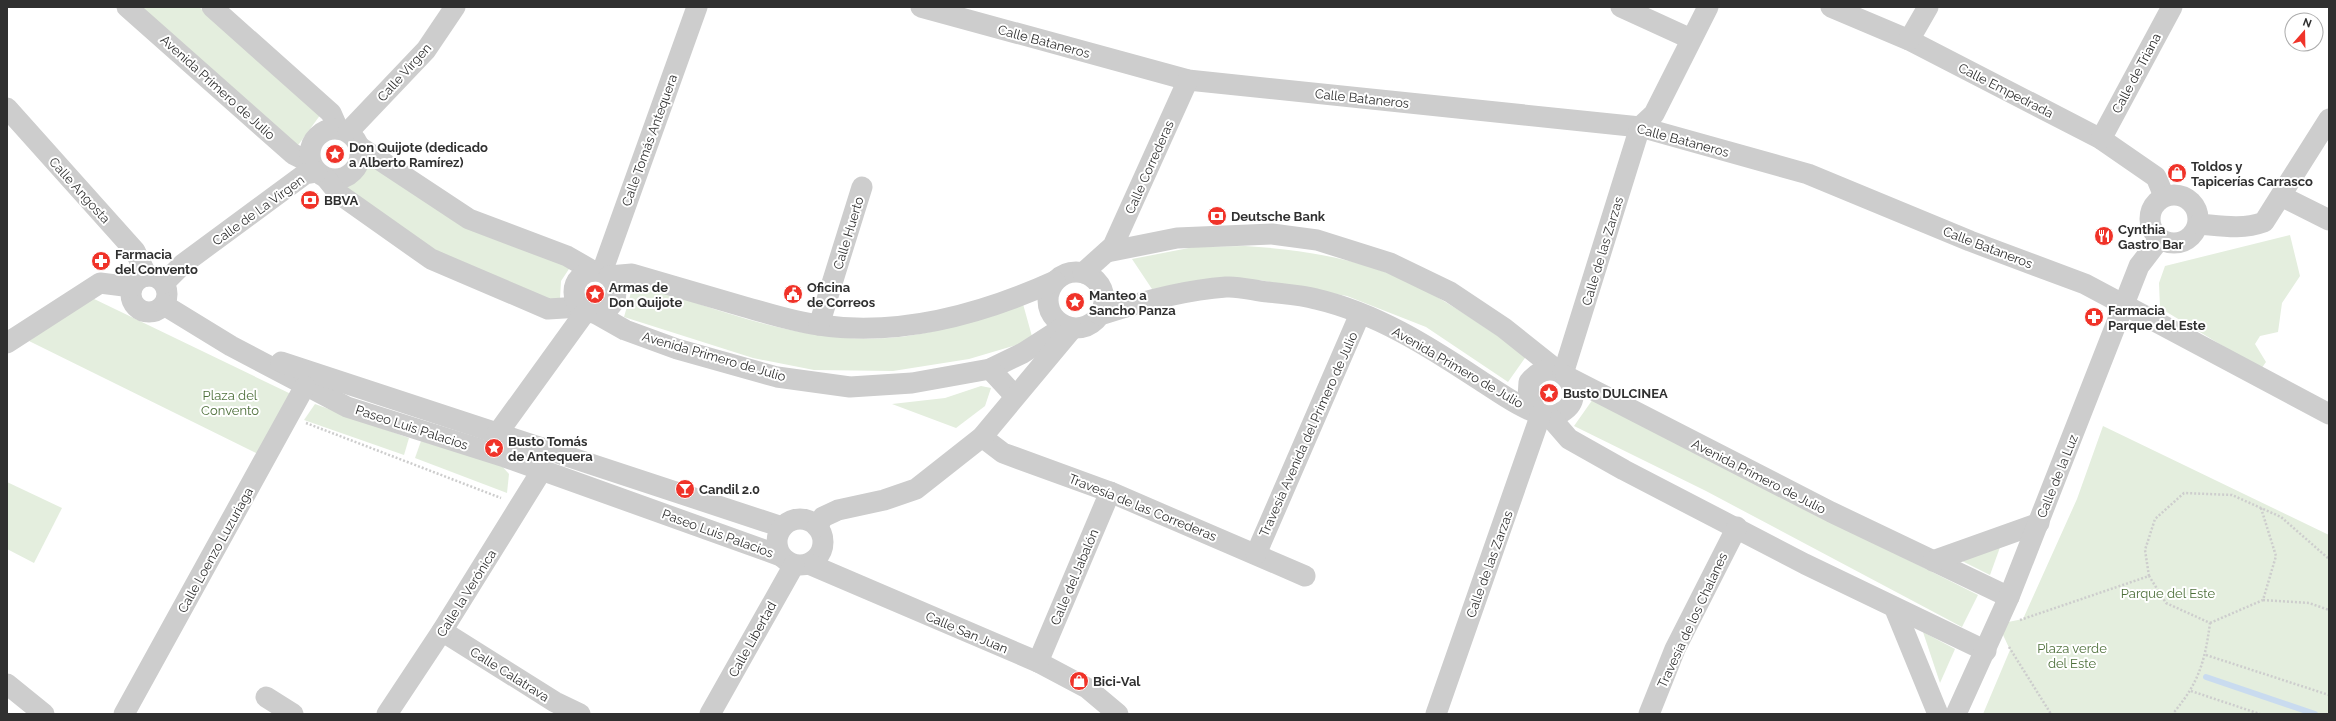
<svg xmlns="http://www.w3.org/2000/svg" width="2336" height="721" font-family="Raleway,sans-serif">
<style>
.green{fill:#e4eede}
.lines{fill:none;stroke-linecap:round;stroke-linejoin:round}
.stream{stroke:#c9dbef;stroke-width:6}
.path{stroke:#cdcdcd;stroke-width:2.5;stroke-dasharray:2 2;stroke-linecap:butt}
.minor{stroke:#cdcdcd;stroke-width:21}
.labels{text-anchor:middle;stroke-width:4;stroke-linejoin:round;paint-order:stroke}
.street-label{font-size:13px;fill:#303030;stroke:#fff}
.poi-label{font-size:13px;font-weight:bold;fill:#303030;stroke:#fff;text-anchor:start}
.park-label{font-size:13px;fill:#4d6f3a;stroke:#fff}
</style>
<rect width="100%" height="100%" fill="#fff"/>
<g class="green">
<polygon points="138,7 199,7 321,114 296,148"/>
<polygon points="369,158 568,261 569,269 561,281 560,299 553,302 441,254 343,187 359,179"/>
<polygon points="2290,235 2300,276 2282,303 2278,332 2260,336 2255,344 2266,362 2261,369 2160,308 2159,283 2165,266"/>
<path d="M1245 246C1294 249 1342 256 1388 273 1438 292 1482 327 1527 355L1508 382 1426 327 1347 296 1259 280 1152 289 1132 259 1194 247Z"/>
<path d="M634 282C716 309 800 344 888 338 934 335 978 319 1023 304L1033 340 969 359 893 371 814 370 753 358 624 317Z"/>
<polygon points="90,297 291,394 258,454 29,341"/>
<polygon points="981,386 991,388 985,406 956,428 892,404 945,398"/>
<polygon points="1593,399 1759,485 1978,595 1962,627 1706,491 1574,426"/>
<polygon points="315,404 409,438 404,455 304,420"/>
<polygon points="2103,426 2329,535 2329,714 1983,714 2010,650 1998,624 2023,619 2077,499"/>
<polygon points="421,441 501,465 509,474 507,493 415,458"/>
<polygon points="7,482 62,508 34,563 7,549"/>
<polygon points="2003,539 1990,575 1956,558"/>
<polygon points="1923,632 1955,649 1940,683"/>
</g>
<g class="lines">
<polyline class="stream" points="2206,677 2315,714"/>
<g class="path">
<polyline points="306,423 501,498"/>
<polyline points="2149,576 2145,550 2155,519 2184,493 2232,495 2281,517 2329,559"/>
<polyline points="2263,600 2309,603 2329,610"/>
<path d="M2020 620 2149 576 2166 603 2210 623C2205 661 2199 682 2175 711V714"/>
<polyline points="2210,623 2263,600 2276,556 2261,508"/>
<polyline points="2009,647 2051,714"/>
<polyline points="2206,655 2329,695"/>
<polyline points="2191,691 2260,714"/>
</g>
<g class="minor">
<polyline points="127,7 293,154 311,163"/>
<polyline points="212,7 331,113 338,129"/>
<polyline points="921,7 1188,80 1640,127 1808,174 1970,241 2085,284 2329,414"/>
<polyline points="1621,7 1691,39"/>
<polyline points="1831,7 1909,40 2101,139 2156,177 2164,196"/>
<polyline points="1909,40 1928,7"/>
<polyline points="7,108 135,251 147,276"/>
<circle cx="335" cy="154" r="25"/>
<polyline points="348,132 426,50 455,7"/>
<polyline points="2101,139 2172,7"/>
<polyline points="360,147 469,219 567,256 593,271"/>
<polyline points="326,178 339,194 431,259 548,309 580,307"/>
<circle cx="2174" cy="219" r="24"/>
<polyline points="2281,196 2329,220"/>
<path d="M2199 224C2222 226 2242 230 2264 222L2329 119"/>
<polyline points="1107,252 1177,238 1272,234 1317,240 1390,263 1450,292 1504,328 1558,371"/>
<circle cx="595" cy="292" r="21"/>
<circle cx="1076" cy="300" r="28"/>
<polyline points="602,272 697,7"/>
<polyline points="1083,273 1113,246 1188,80"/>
<circle cx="149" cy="294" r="18"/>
<path d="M609 276 632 274C670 285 707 296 745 307 770 314 794 322 819 325 900 337 982 314 1055 281"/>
<polyline points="164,283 183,264 305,174 317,172"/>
<polyline points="164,305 231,346 347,407 505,457 781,556"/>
<polyline points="595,313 625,330 677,349 777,377 850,387 912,383 990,369 1023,353 1065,326"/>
<path d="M1100 315C1140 302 1183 290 1226 287 1240 286 1255 291 1268 292 1284 294 1301 295 1316 299 1376 313 1428 346 1478 379 1497 391 1525 412 1548 416 1553 416 1558 415 1562 412 1592 395 1556 348 1529 382L1528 398 1537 412"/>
<polyline points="819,325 862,187"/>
<polyline points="7,343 100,283 132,287"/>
<polyline points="281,362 782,527"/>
<polyline points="990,369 1015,396"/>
<polyline points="1563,374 1640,127 1654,114 1708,7"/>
<polyline points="1566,376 1831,512 2009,597"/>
<polyline points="1549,416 1569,439 1624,470 1805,564 1986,651"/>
<polyline points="497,434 586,311"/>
<polyline points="982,437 1003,453 1110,492 1305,576"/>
<circle cx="800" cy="542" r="23"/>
<polyline points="817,527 823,517 838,510 884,500 916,489 982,437 1072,329"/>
<polyline points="1256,554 1360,314"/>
<polyline points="1933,561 2039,523"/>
<polyline points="809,564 1038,662 1087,688 1118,714"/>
<polyline points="1895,609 1938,714"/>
<polyline points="442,631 555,702 580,714"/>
<polyline points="1038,662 1110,492"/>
<polyline points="7,684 44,714"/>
<polyline points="266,697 293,714"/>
<polyline points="124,714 305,386"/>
<polyline points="387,714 442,631 542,470"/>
<polyline points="710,714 794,565"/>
<polyline points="1436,714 1541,414"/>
<polyline points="1649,714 1675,649 1737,527"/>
<polyline points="1956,714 2009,597 2139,266 2159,240"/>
</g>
</g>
<defs>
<symbol id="sight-disc" viewBox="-11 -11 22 22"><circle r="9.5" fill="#f03329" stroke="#fff"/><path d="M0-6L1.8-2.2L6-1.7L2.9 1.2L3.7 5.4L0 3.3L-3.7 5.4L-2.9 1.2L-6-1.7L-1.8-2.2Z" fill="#fff"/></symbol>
<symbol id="shop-disc" viewBox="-11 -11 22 22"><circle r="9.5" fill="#f03329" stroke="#fff"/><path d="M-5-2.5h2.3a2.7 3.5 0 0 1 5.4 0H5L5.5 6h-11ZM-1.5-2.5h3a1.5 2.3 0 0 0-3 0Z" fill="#fff"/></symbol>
<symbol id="bank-disc" viewBox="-11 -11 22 22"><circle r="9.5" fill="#f03329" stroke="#fff"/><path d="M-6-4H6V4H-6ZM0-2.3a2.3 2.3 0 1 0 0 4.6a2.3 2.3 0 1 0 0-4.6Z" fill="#fff"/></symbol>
<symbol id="restaurant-disc" viewBox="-11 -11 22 22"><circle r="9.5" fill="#f03329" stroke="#fff"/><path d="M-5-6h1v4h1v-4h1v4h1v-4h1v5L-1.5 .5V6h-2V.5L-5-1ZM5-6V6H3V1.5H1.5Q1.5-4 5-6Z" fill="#fff"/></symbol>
<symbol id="pharmacy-disc" viewBox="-11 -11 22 22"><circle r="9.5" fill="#f03329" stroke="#fff"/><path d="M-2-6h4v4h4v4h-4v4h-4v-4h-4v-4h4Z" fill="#fff"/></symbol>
<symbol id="civic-disc" viewBox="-11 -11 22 22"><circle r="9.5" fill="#f03329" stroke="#fff"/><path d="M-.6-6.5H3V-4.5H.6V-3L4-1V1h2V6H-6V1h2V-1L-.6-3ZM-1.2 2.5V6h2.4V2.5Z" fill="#fff"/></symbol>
<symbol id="bar-disc" viewBox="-11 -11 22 22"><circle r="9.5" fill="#f03329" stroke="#fff"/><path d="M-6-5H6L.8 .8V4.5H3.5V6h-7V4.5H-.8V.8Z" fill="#fff"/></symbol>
</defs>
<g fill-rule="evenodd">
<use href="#sight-disc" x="324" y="143" width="22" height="22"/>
<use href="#shop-disc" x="2166" y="162" width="22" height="22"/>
<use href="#bank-disc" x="299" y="189" width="22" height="22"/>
<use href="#bank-disc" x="1206" y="205" width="22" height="22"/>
<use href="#restaurant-disc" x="2093" y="225" width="22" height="22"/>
<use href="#pharmacy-disc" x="90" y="250" width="22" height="22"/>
<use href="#sight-disc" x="584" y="283" width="22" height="22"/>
<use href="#civic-disc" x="782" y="283" width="22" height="22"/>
<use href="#sight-disc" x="1064" y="291" width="22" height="22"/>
<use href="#pharmacy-disc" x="2083" y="306" width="22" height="22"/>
<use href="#sight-disc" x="1538" y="382" width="22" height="22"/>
<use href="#sight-disc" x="483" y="437" width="22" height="22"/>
<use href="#bar-disc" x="674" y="478" width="22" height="22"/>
<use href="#shop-disc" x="1068" y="670" width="22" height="22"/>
</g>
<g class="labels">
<g class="street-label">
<text transform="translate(1044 41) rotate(15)" y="5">Calle Bataneros</text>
<text transform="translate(404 72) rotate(-48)" y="5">Calle Virgen</text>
<text transform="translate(2136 73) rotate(-62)" y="5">Calle de Triana</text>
<text transform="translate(218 87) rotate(42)" y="5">Avenida Primero de Julio</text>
<text transform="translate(2006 90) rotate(27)" y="5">Calle Empedrada</text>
<text transform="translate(1362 98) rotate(6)" y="5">Calle Bataneros</text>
<text transform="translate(649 140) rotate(-70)" y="5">Calle Tomás Antequera</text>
<text transform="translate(1683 140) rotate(15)" y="5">Calle Bataneros</text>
<text transform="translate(1149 167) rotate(-66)" y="5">Calle Correderas</text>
<text transform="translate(80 190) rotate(48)" y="5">Calle Angosta</text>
<text transform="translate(258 210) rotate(-36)" y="5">Calle de La Virgen</text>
<text transform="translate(848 233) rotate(-73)" y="5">Calle Huerto</text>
<text transform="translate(1988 247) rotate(21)" y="5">Calle Bataneros</text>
<text transform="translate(1602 251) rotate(-73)" y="5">Calle de las Zarzas</text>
<text transform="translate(714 356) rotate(16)" y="5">Avenida Primero de Julio</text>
<text transform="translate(1458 367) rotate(30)" y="5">Avenida Primero de Julio</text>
<text transform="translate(412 427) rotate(18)" y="5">Paseo Luis Palacios</text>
<text transform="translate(1308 434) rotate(-66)" y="5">Travesía Avenida del Primero de Julio</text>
<text transform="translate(1759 476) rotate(27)" y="5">Avenida Primero de Julio</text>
<text transform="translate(2057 476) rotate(-68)" y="5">Calle de la Luz</text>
<text transform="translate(1143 507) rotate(22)" y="5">Travesía de las Correderas</text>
<text transform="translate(718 533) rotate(20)" y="5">Paseo Luis Palacios</text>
<text transform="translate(215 550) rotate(-61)" y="5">Calle Loenzo Luzuriaga</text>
<text transform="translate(1489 564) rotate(-70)" y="5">Calle de las Zarzas</text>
<text transform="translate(1074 577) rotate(-67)" y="5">Calle del Jabalón</text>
<text transform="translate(466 593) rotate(-58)" y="5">Calle la Verónica</text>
<text transform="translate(1692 620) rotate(-65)" y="5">Travesía de los Chalanes</text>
<text transform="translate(967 632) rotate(23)" y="5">Calle San Juan</text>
<text transform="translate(752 639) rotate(-61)" y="5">Calle Libertad</text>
<text transform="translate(510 674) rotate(32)" y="5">Calle Calatrava</text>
</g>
<g class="poi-label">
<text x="349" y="152">Don Quijote (dedicado<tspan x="349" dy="15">a Alberto Ramírez)</tspan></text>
<text x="2191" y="171">Toldos y<tspan x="2191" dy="15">Tapicerías Carrasco</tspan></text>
<text x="324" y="205">BBVA</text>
<text x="1231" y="221">Deutsche Bank</text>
<text x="2118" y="234">Cynthia<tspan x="2118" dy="15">Gastro Bar</tspan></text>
<text x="115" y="259">Farmacia<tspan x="115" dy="15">del Convento</tspan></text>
<text x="609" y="292">Armas de<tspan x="609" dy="15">Don Quijote</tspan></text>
<text x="807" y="292">Oficina<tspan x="807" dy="15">de Correos</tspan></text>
<text x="1089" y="300">Manteo a<tspan x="1089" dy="15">Sancho Panza</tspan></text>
<text x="2108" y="315">Farmacia<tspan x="2108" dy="15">Parque del Este</tspan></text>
<text x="1563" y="398">Busto DULCINEA</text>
<text x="508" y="446">Busto Tomás<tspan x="508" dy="15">de Antequera</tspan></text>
<text x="699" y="494">Candil 2.0</text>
<text x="1093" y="686">Bici-Val</text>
</g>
<g class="park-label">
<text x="230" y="400">Plaza del<tspan x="230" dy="15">Convento</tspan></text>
<text x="2168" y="598">Parque del Este</text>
<text x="2072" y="653">Plaza verde<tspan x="2072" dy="15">del Este</tspan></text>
</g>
</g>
<rect width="2336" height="721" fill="none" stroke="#303030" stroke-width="16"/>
<g transform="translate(2304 32) rotate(20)"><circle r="19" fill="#ffffff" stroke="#acacac"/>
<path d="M0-3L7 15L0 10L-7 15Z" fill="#f03329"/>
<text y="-6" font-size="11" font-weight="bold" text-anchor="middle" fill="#303030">N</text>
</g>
</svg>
